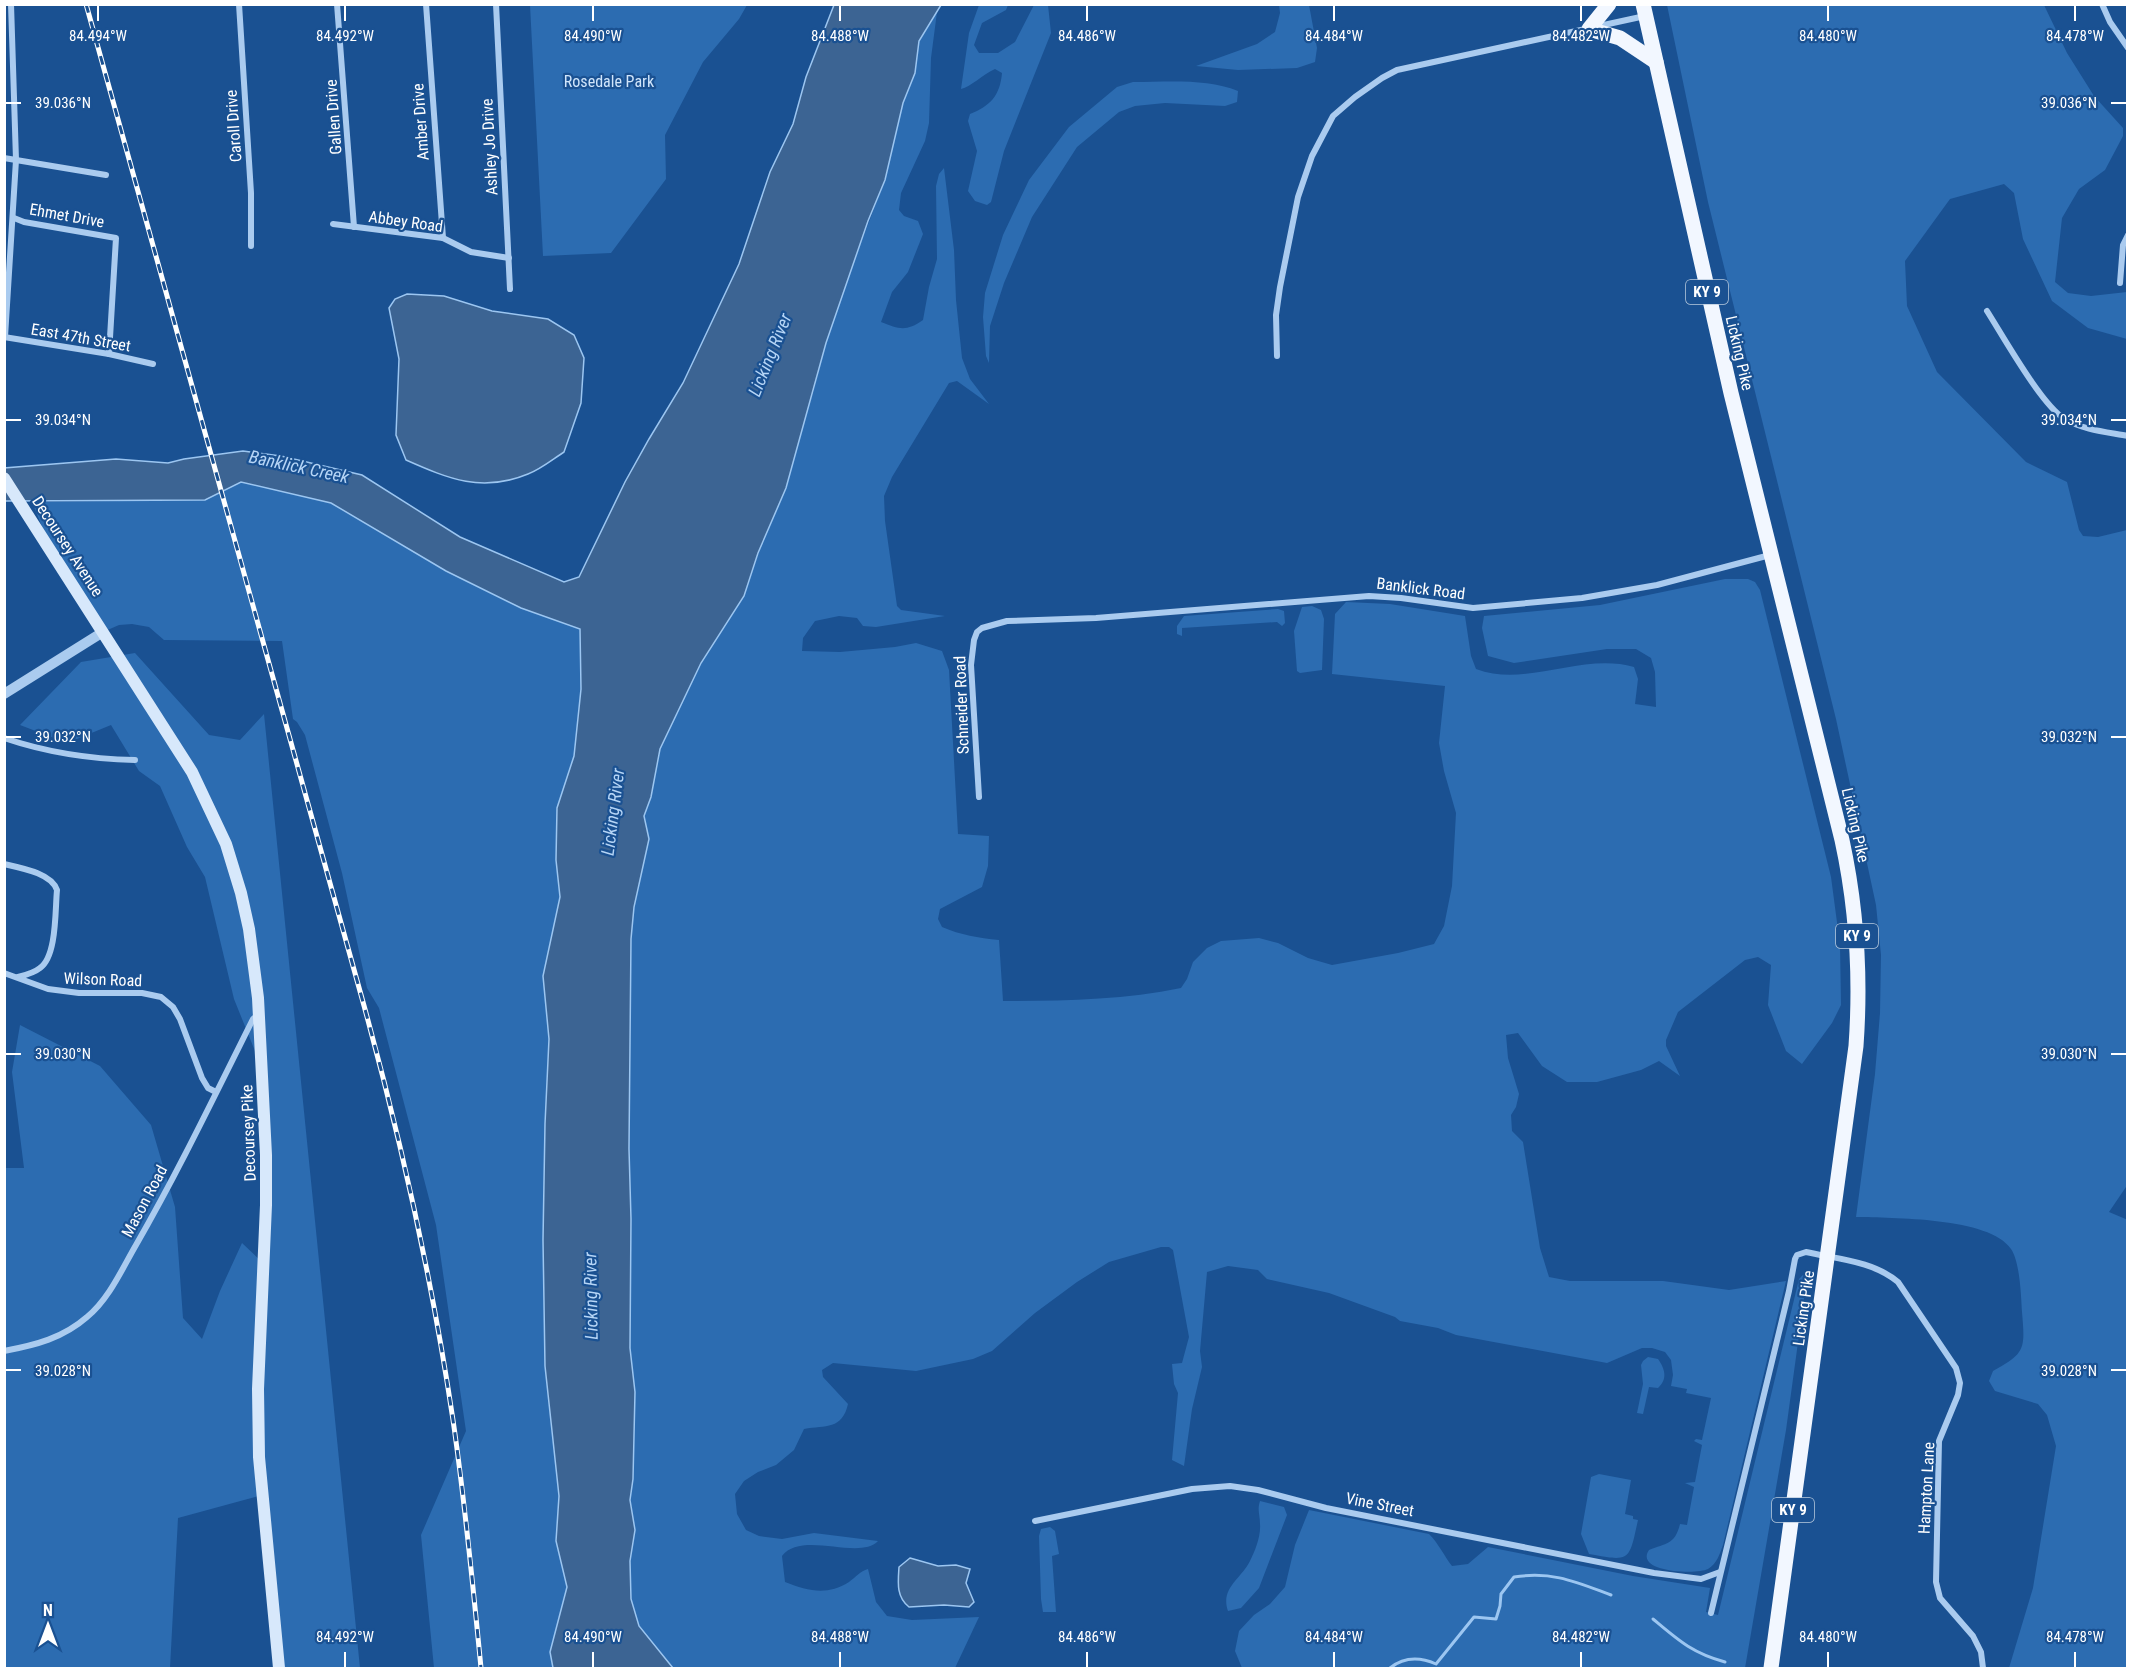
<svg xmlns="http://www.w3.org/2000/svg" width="2132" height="1673" font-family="'Roboto Condensed',sans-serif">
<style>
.green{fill:#2c6cb1}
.water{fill:#3c6493;stroke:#9cc6f1;stroke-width:1.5}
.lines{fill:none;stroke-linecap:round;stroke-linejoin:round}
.stream{stroke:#9cc6f1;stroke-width:3}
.minor{stroke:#aacbef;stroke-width:6}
.tertiary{stroke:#aacbef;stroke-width:10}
.secondary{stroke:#d7e8fb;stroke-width:12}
.primary{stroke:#f2f7ff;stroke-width:15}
.rail-casing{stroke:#fff;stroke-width:5}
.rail{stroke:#1a5192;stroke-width:3;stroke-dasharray:9;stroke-linecap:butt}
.ticks{fill:none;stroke:#fff;stroke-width:2}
.labels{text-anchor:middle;stroke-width:4.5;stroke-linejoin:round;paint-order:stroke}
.shield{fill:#1a5192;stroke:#bacbde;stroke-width:1.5}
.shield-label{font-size:15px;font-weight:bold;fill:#fff}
.park-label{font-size:16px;fill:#d0e5fb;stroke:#1a5192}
.street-label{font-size:16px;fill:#fff;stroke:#1a5192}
.water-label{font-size:18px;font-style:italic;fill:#b6d5f6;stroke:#1a5192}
.ticks-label{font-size:15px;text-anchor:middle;fill:#fff;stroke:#1a5192;stroke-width:4.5;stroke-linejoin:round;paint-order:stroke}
</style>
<rect width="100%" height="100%" fill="#1a5192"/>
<g class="green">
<polygon points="530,5 747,5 739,19 703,62 665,135 666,179 611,253 543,256"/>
<path d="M979 5H1008L1006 10 982 23 974 45 979 53H998L1015 42 1034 5H1048L1051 33 1004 151 991 202 987 205 975 201 968 191 977 151 968 121 970 114C990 106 1000 96 1002 73L995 69C983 74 971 87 961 89L969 33Z"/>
<polygon points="1279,5 1309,5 1317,48 1315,62 1297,68 1238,70 1196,66 1257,44 1275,32 1280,13"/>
<path d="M1667 5H2044L2067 53 2094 96 2123 128V136L2105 170 2079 189 2062 218 2055 282 2068 293 2091 296 2127 292V339L2088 328 2052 301 2023 239 2014 193 2004 184 1950 199 1905 261 1907 306 1937 372 2026 462 2067 482 2079 530 2083 536 2098 537 2127 530 2128 1184 2109 1212 2128 1220 2127 1668H2009L2033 1588 2056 1446 2047 1415 2038 1404 1995 1391 1989 1381 1993 1371C2026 1353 2025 1349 2022 1312 2021 1296 2020 1262 2011 1249 1990 1217 1891 1218 1856 1217L1875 1074 1880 1013 1881 955 1876 905 1836 719 1708 202Z"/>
<path d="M937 12 931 58 929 123 925 141 901 193 899 210 904 216 918 221 923 234 908 272 892 292 881 322C899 329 906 332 923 320L929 287 937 259 936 186 939 174 944 168 954 250 956 300 962 358 970 379 989 404 957 381 949 383 892 477 884 496 885 521 897 606 901 610 945 616 876 627 863 626 857 618 839 616 815 621 803 638 802 651 840 652 895 647 916 643 942 651 949 670 958 834 989 836 988 866 982 887 940 909 938 919 942 927C961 935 978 938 999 940L1003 1001C1061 1001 1124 1000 1181 988L1187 979 1193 962 1207 948 1221 941 1259 938 1278 943 1308 958 1332 965 1398 953 1434 944 1444 926 1452 886 1456 813 1444 771 1439 743 1445 686 1332 674 1335 614 1346 602 1390 604 1465 616 1471 656 1476 669C1527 688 1582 652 1634 667L1638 679 1635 704 1656 707 1655 672 1651 658 1636 649H1607L1514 663 1488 656 1482 628 1484 616 1600 605 1725 579H1748L1755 582 1760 590 1831 877 1840 945 1841 1005 1832 1023 1802 1064 1786 1051 1768 1005 1771 965 1758 957 1745 960 1678 1012 1666 1040V1046L1680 1076 1659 1061 1641 1070 1597 1082H1567L1542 1066 1518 1033 1506 1035 1508 1058 1519 1094 1516 1107 1511 1115 1512 1131 1523 1142 1540 1248 1549 1277 1570 1281H1663L1729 1290 1786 1281 1723 1545C1720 1553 1717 1564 1708 1569 1696 1575 1634 1572 1649 1550 1666 1543 1675 1545 1680 1524L1687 1525 1694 1487 1685 1483 1695 1482 1702 1445 1694 1441 1696 1439 1702 1440 1711 1398 1686 1393 1687 1389 1671 1386 1673 1375 1671 1360 1665 1352 1652 1348H1642L1607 1363 1456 1335 1438 1328 1400 1321 1395 1317 1329 1293 1267 1279 1258 1270 1228 1266 1207 1272 1200 1351 1202 1367 1192 1409 1184 1466 1172 1460 1178 1393 1174 1384 1172 1364 1182 1363 1189 1337 1173 1250 1169 1247H1161L1109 1262 1077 1282 1035 1313 992 1351 973 1359 916 1371 833 1363 822 1370 823 1377 848 1404C842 1430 826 1425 804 1429L794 1450 776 1465 758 1472 744 1481 735 1494 737 1514 746 1530 759 1536 782 1539 814 1533 878 1541C859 1561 802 1530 782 1556L785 1582C808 1591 827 1596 849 1582 856 1577 860 1571 868 1569L876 1602 887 1616 912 1620 979 1617 955 1668H673L639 1626 631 1599 630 1561 635 1530 630 1500 633 1479 635 1392 630 1348 631 1219 629 1149 631 939 634 907 649 839 644 816 651 797 660 749 701 663 744 596 813 393 826 343 849 274 885 180 903 103 915 73 919 41Z"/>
<path d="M1133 82C1166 82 1207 78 1238 91L1237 102 1225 106 1165 103 1135 106 1119 112 1077 147 1032 217 1004 283 990 326 989 363 986 356 983 317 985 293 1003 235 1029 180 1069 127 1117 87Z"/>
<polygon points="241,482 331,503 446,571 521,608 580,629 581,689 574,756 557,808 556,860 560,897 543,976 549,1039 545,1124 543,1240 545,1366 559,1496 556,1541 567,1587 550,1652 553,1668 434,1668 421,1535 466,1431 436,1225 379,1008 367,988 342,873 305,735 297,722 293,719 282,641 164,640 149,627 132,624 119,625 103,632 53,554 32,502 205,500"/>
<polygon points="1312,606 1321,610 1324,619 1322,670 1300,673 1297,671 1294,631 1302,607"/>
<polygon points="1278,609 1284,611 1285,623 1282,626 1277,622 1182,628 1182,636 1177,634 1177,626 1184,616"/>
<polygon points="135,653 209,735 240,740 264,714 360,1668 279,1668 262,1495 178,1518 170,1668 5,1668 4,1168 24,1168 12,1072 20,1025 100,1066 151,1125 175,1207 183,1318 202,1339 220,1291 242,1243 263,1263 263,1071 234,999 205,877 187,847 160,786 139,771 111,725 67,743 20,725 81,662"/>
<path d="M1803 1275 1806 1276V1284L1786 1430 1745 1668H1242L1235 1651 1239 1631 1254 1615 1270 1604 1285 1587 1295 1545 1309 1510 1429 1534C1439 1544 1444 1556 1452 1566L1468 1564 1488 1547 1633 1576 1710 1588 1706 1612 1718 1615 1799 1279Z"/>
<path d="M1648 1357 1658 1359C1665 1369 1668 1379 1658 1388L1649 1387 1643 1414 1637 1413 1643 1384 1641 1365 1643 1361Z"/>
<path d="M1599 1474 1631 1480 1625 1514 1633 1516V1519L1638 1520C1629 1561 1631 1562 1589 1554L1581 1534 1591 1477Z"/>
<path d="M1260 1501 1284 1507 1287 1515 1259 1588 1241 1608 1228 1611C1220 1588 1241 1579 1250 1561 1255 1551 1261 1536 1260 1524 1260 1515 1257 1510 1260 1501Z"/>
<polygon points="1050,1527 1055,1531 1059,1554 1052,1556 1056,1612 1043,1612 1041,1599 1039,1536 1041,1529"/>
</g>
<g class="water">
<polygon points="834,5 941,5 919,41 915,73 903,103 885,180 868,221 826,343 786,488 758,553 744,596 701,663 660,749 651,797 644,816 649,839 634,907 631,939 629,1149 631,1219 630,1348 635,1392 633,1479 630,1500 635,1530 630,1561 631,1599 639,1626 673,1668 553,1668 550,1652 567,1587 556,1541 559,1496 545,1366 543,1240 545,1124 549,1039 543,976 560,897 556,860 557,808 574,756 581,689 580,629 521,608 446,571 331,503 241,482 205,500 5,501 4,468 116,459 168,463 184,459 243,451 281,456 362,475 460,537 564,582 579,577 625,482 649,439 683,383 739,264 770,172 793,124 806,77"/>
<path d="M407 294 444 296 492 311 548 319 574 335 584 358 581 403 564 452C553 459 541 469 528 474 482 493 449 479 406 460L396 435 399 359 389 308 395 299Z"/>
<path d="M910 1558 938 1566 956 1565 970 1569 966 1583 974 1602 969 1607 944 1605 909 1607C896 1597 898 1582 899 1567Z"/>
</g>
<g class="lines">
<g class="stream">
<path d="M1653 1619C1678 1640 1692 1653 1725 1662"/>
<path d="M1390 1668C1404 1657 1420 1657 1436 1664L1474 1617 1496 1619 1500 1606 1501 1594 1514 1577C1553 1571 1576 1582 1611 1595"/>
</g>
<g class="minor">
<polyline points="239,4 251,193 251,246"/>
<polyline points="337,4 354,227"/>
<polyline points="426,4 443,238"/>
<polyline points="496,4 510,289"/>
<polyline points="2102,4 2110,22 2128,48"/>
<polyline points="4,158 106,175"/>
<polyline points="14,218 24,222 116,238 109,354"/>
<polyline points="333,224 443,238 471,252 509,258"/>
<polyline points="2120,283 2123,245 2128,235"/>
<path d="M1987 311C2003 336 2042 406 2065 419 2083 430 2107 432 2128 436"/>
<polyline points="4,337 109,354 153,364"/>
<polyline points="5,337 16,160 11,4"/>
<polyline points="1277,356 1276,315 1280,287 1298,197 1312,156 1333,116 1355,97 1382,78 1397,70 1645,16"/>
<path d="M4 738C48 753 89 759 135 760"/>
<polyline points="979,797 971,665 974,640 977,632 982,628 1007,621 1096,618 1369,596 1401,598 1473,608 1582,598 1657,585 1770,555"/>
<path d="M4 864C21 868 51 873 57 890 55 910 57 956 40 968 34 973 26 975 18 977"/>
<polyline points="4,973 48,989 79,993 142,993 161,997 173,1007 180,1019 202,1078 208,1088 216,1092"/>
<path d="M4 1351C36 1345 63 1338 87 1317 109 1299 122 1269 136 1245 178 1172 215 1095 253 1019L259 1014"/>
<polyline points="1035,1521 1192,1489 1230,1486 1258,1490 1326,1508 1654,1573 1701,1579 1720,1572"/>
<path d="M1711 1613 1789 1291 1795 1259 1797 1255 1806 1252C1837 1259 1873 1261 1898 1282L1956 1368 1960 1383 1958 1395 1939 1441 1936 1582 1940 1598 1973 1636 1981 1652 1983 1668"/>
</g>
<polyline class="tertiary" points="4,694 103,632"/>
<polyline class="secondary" points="4,478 192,772 226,844 241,893 249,929 258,998 266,1155 266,1205 258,1389 259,1457 279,1668"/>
<g class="primary">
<polyline points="1609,4 1589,29 1620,38 1656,62"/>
<path d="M1643 4 1731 393 1842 840C1857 909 1861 976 1856 1046L1771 1668"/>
</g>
<defs>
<path id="rail" d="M86 4 363 1002C401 1140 432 1279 453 1420 465 1502 473 1586 481 1668"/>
</defs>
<use href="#rail" class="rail-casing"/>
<use href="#rail" class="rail"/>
</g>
<path class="ticks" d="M98 6V21M345 6V21M593 6V21M840 6V21M1087 6V21M1334 6V21M1581 6V21M1828 6V21M2075 6V21M6 103H21M2111 103H2126M6 420H21M2111 420H2126M6 737H21M2111 737H2126M6 1054H21M2111 1054H2126M6 1370H21M2111 1370H2126M345 1652V1667M593 1652V1667M840 1652V1667M1087 1652V1667M1334 1652V1667M1581 1652V1667M1828 1652V1667M2075 1652V1667"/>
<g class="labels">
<g class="shield">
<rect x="1686" y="280" width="42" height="24" rx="4.5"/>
<rect x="1836" y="924" width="42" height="24" rx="4.5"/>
<rect x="1772" y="1498" width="42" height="24" rx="4.5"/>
</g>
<g class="shield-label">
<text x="1707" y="297">KY 9</text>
<text x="1857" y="941">KY 9</text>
<text x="1793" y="1515">KY 9</text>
</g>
<g class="park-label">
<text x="609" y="87">Rosedale Park</text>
</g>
<g class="street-label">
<text transform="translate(333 117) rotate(-94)" y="6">Gallen Drive</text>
<text transform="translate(420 122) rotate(-94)" y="6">Amber Drive</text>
<text transform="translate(233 126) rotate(-94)" y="6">Caroll Drive</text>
<text transform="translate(489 147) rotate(-93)" y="6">Ashley Jo Drive</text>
<text transform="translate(67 215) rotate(10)" y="6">Ehmet Drive</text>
<text transform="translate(406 221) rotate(8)" y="6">Abbey Road</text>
<text transform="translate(81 337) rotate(10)" y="6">East 47th Street</text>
<text transform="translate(1740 353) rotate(77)" y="6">Licking Pike</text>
<text transform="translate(68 546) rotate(57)" y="6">Decoursey Avenue</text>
<text transform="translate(1421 588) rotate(7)" y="6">Banklick Road</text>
<text transform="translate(961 705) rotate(-92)" y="6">Schneider Road</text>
<text transform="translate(1856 825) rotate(77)" y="6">Licking Pike</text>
<text transform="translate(103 979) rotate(2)" y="6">Wilson Road</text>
<text transform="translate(248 1133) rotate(-92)" y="6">Decoursey Pike</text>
<text transform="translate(144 1201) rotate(-62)" y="6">Mason Road</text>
<text transform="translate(1803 1308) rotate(-82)" y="6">Licking Pike</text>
<text transform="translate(1926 1488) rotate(-87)" y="6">Hampton Lane</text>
<text transform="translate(1380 1504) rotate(11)" y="6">Vine Street</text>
</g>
<g class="water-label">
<text transform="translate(770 355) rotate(-68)" y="6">Licking River</text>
<text transform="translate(299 467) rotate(12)" y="6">Banklick Creek</text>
<text transform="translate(613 812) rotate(-83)" y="6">Licking River</text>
<text transform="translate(591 1296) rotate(-91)" y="6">Licking River</text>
</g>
</g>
<g class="ticks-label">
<text x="98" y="41">84.494°W</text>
<text x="345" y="41">84.492°W</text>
<text x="593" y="41">84.490°W</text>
<text x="840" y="41">84.488°W</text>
<text x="1087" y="41">84.486°W</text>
<text x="1334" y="41">84.484°W</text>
<text x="1581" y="41">84.482°W</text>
<text x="1828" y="41">84.480°W</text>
<text x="2075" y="41">84.478°W</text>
<text x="63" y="108">39.036°N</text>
<text x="2069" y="108">39.036°N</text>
<text x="63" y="425">39.034°N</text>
<text x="2069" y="425">39.034°N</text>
<text x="63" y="742">39.032°N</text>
<text x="2069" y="742">39.032°N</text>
<text x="63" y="1059">39.030°N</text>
<text x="2069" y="1059">39.030°N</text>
<text x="63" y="1376">39.028°N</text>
<text x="2069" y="1376">39.028°N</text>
<text x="345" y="1642">84.492°W</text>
<text x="593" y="1642">84.490°W</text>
<text x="840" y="1642">84.488°W</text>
<text x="1087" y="1642">84.486°W</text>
<text x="1334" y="1642">84.484°W</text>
<text x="1581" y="1642">84.482°W</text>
<text x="1828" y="1642">84.480°W</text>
<text x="2075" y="1642">84.478°W</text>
</g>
<rect width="2132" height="1673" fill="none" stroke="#ffffff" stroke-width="12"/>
<g transform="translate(48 1625)" stroke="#1a5192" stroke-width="4.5" paint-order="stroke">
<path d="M0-4.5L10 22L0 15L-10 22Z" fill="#ffffff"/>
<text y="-9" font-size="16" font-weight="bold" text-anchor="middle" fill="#ffffff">N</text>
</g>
</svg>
